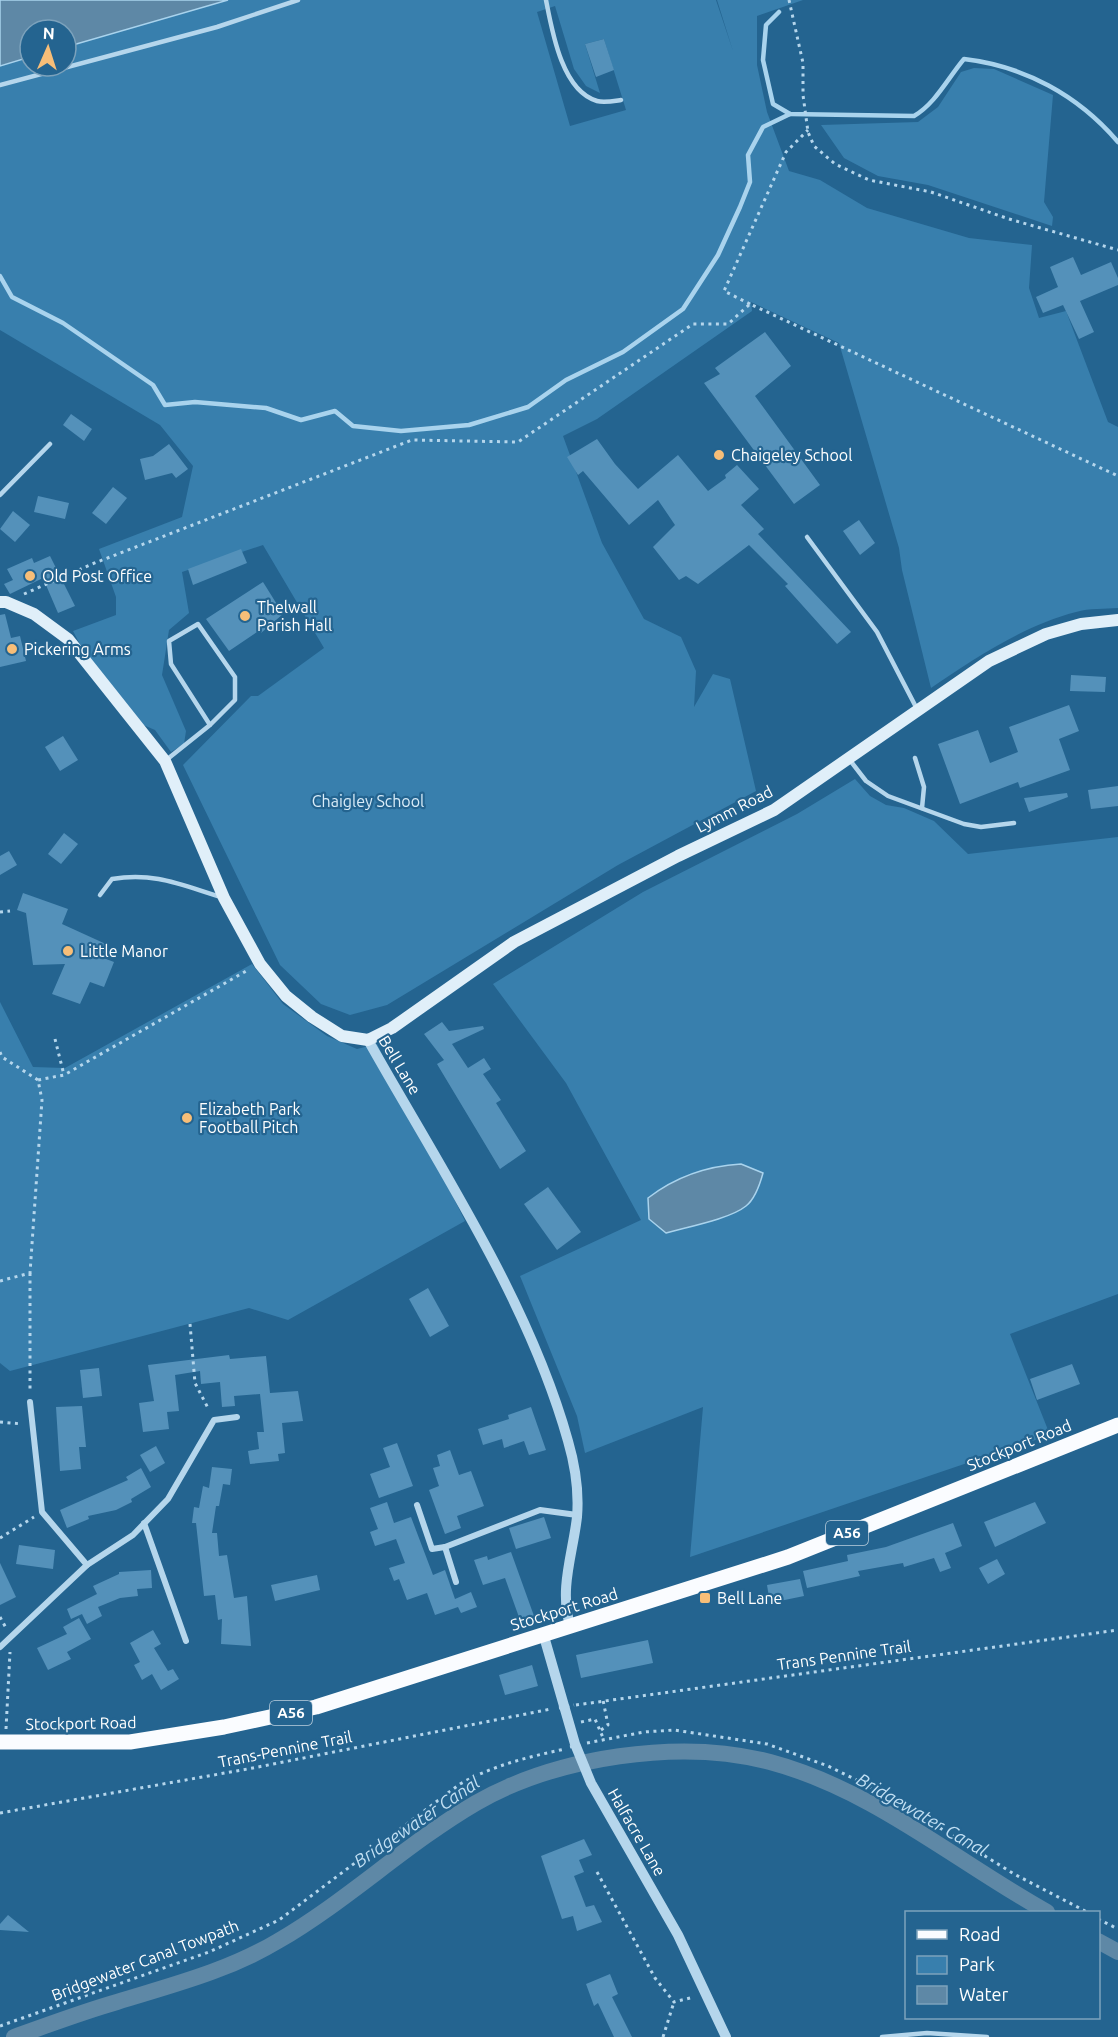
<svg xmlns="http://www.w3.org/2000/svg" width="1118" height="2037" font-family="Ubuntu,sans-serif">
<style>
.green{fill:#387fad;fill-rule:evenodd}
.water{fill:#5e88a6;stroke:#a9d3ed;stroke-width:1.5}
.lines{fill:none;stroke-linecap:round;stroke-linejoin:round}
.stream{stroke:#a9d3ed;stroke-width:4.5}
.canal{stroke:#5e88a6;stroke-width:16}
.building{fill:#5491ba}
.path{stroke:#b5d6ec;stroke-width:3;stroke-dasharray:3 4.5;stroke-linecap:butt}
.service{stroke:#b5d6ec;stroke-width:4.5}
.minor{stroke:#b5d6ec;stroke-width:6}
.tertiary{stroke:#b5d6ec;stroke-width:10}
.secondary{stroke:#e0eff9;stroke-width:12}
.primary{stroke:#fafcff;stroke-width:15}
.path-bridge{stroke:#b5d6ec;stroke-width:3;stroke-dasharray:3 4.5;stroke-linecap:butt}
.poi-dot{fill:#f7be78;stroke:#246490;stroke-width:2}
.labels{text-anchor:middle;stroke-width:4.5;stroke-linejoin:round;paint-order:stroke}
.shield{fill:#246490;stroke:#bdd0de;stroke-width:1.5}
.shield-label{font-size:15px;font-weight:bold;fill:#fff}
.poi-label{font-size:16px;fill:#fff;stroke:#246490;text-anchor:start}
.park-label{font-size:16px;fill:#daedf9;stroke:#246490}
.street-label{font-size:16px;fill:#fff;stroke:#246490}
.water-label{font-size:18px;font-style:italic;fill:#c1dff3;stroke:#246490}
</style>
<rect width="100%" height="100%" fill="#246490"/>
<g class="green">
<path d="M228 0H716L733 51 717 0H803L757 16V65L767 112 789 171 820 180 867 208 969 238 1032 245 1029 288 1039 318 1066 311 1108 422 1118 427V608C1105 609 1089 608 1076 612 1025 625 975 658 931 688L902 570 899 548 839 343 751 302 752 311 597 419 563 436 602 543 644 619 681 637 696 671 694 707 713 674 730 679 756 791 618 865 387 1005 350 1015 321 1004 280 965 183 765 251 696H258L324 648 263 545 182 572 189 613 169 630 162 675 186 731 184 744 171 752 155 730 134 721 101 685 73 631 116 615V597L99 549 182 517 193 466 160 425 0 330V66L30 57V66H66V47ZM555 6 574 69 586 86 600 93 585 44 604 39 626 110 570 126 537 12Z"/>
<polygon points="974,68 994,69 1053,95 1044,202 1053,217 1052,226 928,185 878,176 844,158 821,125 918,122 938,107 961,72"/>
<polygon points="855,779 870,796 886,805 904,808 934,821 968,854 1118,837 1118,1294 1010,1334 1050,1435 690,1557 703,1407 585,1453 577,1416 520,1276 641,1220 566,1083 493,984 643,892 797,814"/>
<polygon points="252,964 283,1004 327,1036 357,1049 377,1044 465,1221 288,1320 249,1308 10,1371 0,1363 0,1002 33,1067 65,1068"/>
</g>
<g class="water">
<polygon points="0,0 228,0 66,47 66,30 30,30 30,57 0,66"/>
<path d="M741 1164 763 1173C760 1184 755 1199 746 1206 730 1219 687 1227 666 1233L649 1219 648 1198C674 1178 707 1166 741 1164Z"/>
</g>
<g class="lines">
<g class="stream">
<path d="M779 12 766 25 763 60 773 104 790 114 914 116C935 104 948 78 964 59 1024 66 1078 95 1118 142"/>
<polyline points="0,276 12,297 63,323 153,385 165,405 195,402 266,408 301,420 335,411 353,426 401,431 469,425 528,407 566,380 623,352 683,309 718,255 740,207 750,182 748,155 763,127 790,114"/>
</g>
<g class="canal">
<polyline points="1098,1941 1118,1952"/>
<path d="M14 2037C48 2025 82 2012 117 2002 172 1985 228 1971 278 1941 347 1901 406 1844 476 1803 556 1757 680 1738 770 1762 872 1789 957 1862 1047 1912"/>
</g>
</g>
<g class="building">
<polygon points="604,39 614,70 596,77 585,44"/>
<polygon points="1073,257 1081,275 1111,262 1118,278 1118,285 1080,301 1094,332 1079,339 1063,305 1043,313 1036,297 1058,287 1050,267"/>
<polygon points="765,332 791,366 755,396 820,485 794,504 704,383 720,374 715,368"/>
<polygon points="71,414 92,429 84,441 63,425"/>
<polygon points="597,439 615,464 638,489 678,455 708,491 726,478 725,475 737,465 759,489 741,505 764,529 758,534 851,632 837,644 785,586 788,584 749,545 698,584 686,576 679,580 653,547 675,525 658,500 629,525 583,471 578,475 567,457"/>
<polygon points="169,444 188,469 176,478 172,473 145,480 140,459 153,456"/>
<polygon points="113,487 127,498 106,524 92,513"/>
<polygon points="38,496 69,503 65,519 34,512"/>
<polygon points="13,511 30,525 15,542 0,529"/>
<polygon points="859,520 875,543 860,555 843,531"/>
<polygon points="241,549 247,563 193,585 188,569"/>
<polygon points="50,556 75,606 58,613 43,578 10,594 4,584 13,580 7,569 32,558 34,563"/>
<polygon points="263,582 283,614 261,633 260,630 229,651 206,619"/>
<polygon points="5,614 11,638 20,636 26,661 0,667 0,615"/>
<polygon points="1071,675 1106,677 1105,692 1070,691"/>
<polygon points="1069,705 1079,731 1059,739 1070,770 1020,788 1018,782 960,804 938,744 978,730 990,763 1018,752 1009,727"/>
<polygon points="63,736 78,760 60,771 45,747"/>
<polygon points="1118,786 1118,806 1091,809 1088,790"/>
<polygon points="1067,793 1068,797 1029,812 1024,798"/>
<polygon points="64,833 78,844 61,864 48,854"/>
<polygon points="9,851 17,865 0,875 0,856"/>
<polygon points="23,893 68,909 62,924 108,945 101,957 114,962 104,987 90,982 80,1004 52,994 65,964 33,965 26,913 17,910"/>
<polygon points="442,1022 449,1031 483,1026 484,1029 452,1044 468,1068 484,1058 491,1069 483,1074 501,1100 496,1103 526,1151 500,1169 437,1064 444,1060 424,1034"/>
<polygon points="548,1187 581,1232 557,1250 524,1204"/>
<polygon points="428,1288 449,1326 430,1337 409,1299"/>
<polygon points="229,1355 230,1359 266,1356 270,1393 298,1391 303,1421 282,1423 285,1453 278,1454 279,1461 250,1464 248,1451 259,1449 257,1432 264,1432 260,1394 234,1396 235,1406 222,1407 220,1382 201,1384 200,1371 175,1375 179,1411 167,1412 169,1429 143,1432 139,1403 154,1401 148,1365"/>
<polygon points="1072,1364 1080,1384 1037,1400 1030,1379"/>
<polygon points="99,1368 102,1396 83,1398 80,1370"/>
<polygon points="82,1406 86,1447 79,1447 81,1469 60,1471 56,1407"/>
<polygon points="531,1407 546,1450 529,1455 524,1441 504,1448 502,1439 483,1445 478,1429 509,1419 508,1415"/>
<polygon points="397,1443 413,1486 379,1498 370,1474 390,1467 383,1448"/>
<polygon points="156,1446 165,1463 150,1472 140,1455"/>
<polygon points="450,1450 459,1475 471,1471 484,1506 457,1516 461,1528 445,1534 429,1490 439,1486 433,1468 440,1466 437,1455"/>
<polygon points="212,1467 232,1469 230,1485 223,1484 219,1506 216,1506 212,1533 217,1533 219,1556 227,1555 234,1598 247,1596 251,1646 221,1644 222,1619 218,1620 215,1595 204,1596 196,1523 192,1523 194,1507 199,1508 203,1486 209,1488"/>
<polygon points="141,1468 151,1487 131,1499 132,1502 116,1510 88,1516 89,1519 67,1528 60,1510 128,1480 126,1477"/>
<polygon points="387,1502 394,1523 411,1517 433,1575 445,1570 455,1599 471,1592 477,1607 461,1613 458,1607 435,1615 427,1593 407,1600 399,1579 394,1581 389,1568 405,1563 396,1539 375,1546 370,1532 378,1529 370,1508"/>
<polygon points="1035,1502 1046,1523 995,1547 984,1522"/>
<polygon points="544,1517 551,1538 516,1549 509,1528"/>
<polygon points="953,1523 962,1546 945,1553 951,1568 940,1572 934,1558 904,1567 903,1563 858,1571 860,1576 807,1588 803,1571 848,1561 847,1555 886,1547"/>
<polygon points="19,1545 55,1550 53,1569 16,1564"/>
<polygon points="511,1552 534,1616 520,1620 505,1578 483,1585 474,1560 487,1556 488,1560"/>
<polygon points="997,1559 1005,1574 988,1584 979,1568"/>
<polygon points="0,1563 16,1597 0,1605"/>
<polygon points="151,1570 152,1588 137,1589 138,1596 120,1598 98,1607 102,1616 87,1624 82,1614 71,1619 67,1609 97,1594 93,1586 119,1574 119,1572"/>
<polygon points="317,1575 320,1590 275,1601 271,1585"/>
<polygon points="800,1579 804,1596 770,1603 767,1585"/>
<polygon points="79,1618 91,1639 67,1652 71,1659 48,1670 37,1648 67,1634 63,1627"/>
<polygon points="153,1630 161,1644 154,1648 168,1671 173,1669 179,1679 161,1690 152,1674 142,1680 134,1665 140,1662 130,1643"/>
<polygon points="648,1640 653,1663 581,1678 576,1655"/>
<polygon points="532,1665 538,1686 505,1695 499,1675"/>
<polygon points="584,1839 592,1855 579,1860 584,1872 574,1876 586,1907 594,1905 602,1922 577,1931 573,1916 562,1919 541,1856"/>
<polygon points="8,1915 29,1932 0,1930 0,1924"/>
<polygon points="610,1974 618,1994 612,1997 632,2037 614,2037 598,2003 594,2006 586,1984"/>
</g>
<g class="lines">
<g class="path">
<polyline points="789,0 803,63 803,95 808,132 814,146 835,164 869,180 931,192 1009,219 1118,250"/>
<polyline points="750,304 724,291 786,152 808,130"/>
<polyline points="24,594 92,564 412,440 518,442 693,324 728,324 750,304 1118,476"/>
<polyline points="0,912 10,911"/>
<polyline points="55,1039 64,1075"/>
<polyline points="0,1052 2,1057 38,1080"/>
<polyline points="30,1273 30,1391"/>
<polyline points="0,1281 30,1273 42,1100 38,1080 64,1075 248,970"/>
<polyline points="190,1324 195,1383 209,1410"/>
<polyline points="0,1422 22,1424"/>
<polyline points="0,1538 34,1517"/>
<polyline points="0,1617 6,1628"/>
<polyline points="576,1705 1118,1630"/>
<polyline points="581,1722 595,1719 604,1740"/>
<polyline points="6,1729 10,1652"/>
<polyline points="601,1730 608,1725 603,1700"/>
<polyline points="587,1743 644,1732 674,1730 767,1744 828,1766 887,1795 1014,1874 1087,1912"/>
<polyline points="0,1813 253,1768 551,1709"/>
<polyline points="597,1872 655,1978 674,2002 694,1997"/>
<polyline points="1098,1919 1118,1929"/>
<path d="M0 2026 209 1952 279 1920 460 1784C494 1765 528 1757 565 1749"/>
<polyline points="663,2037 674,2002"/>
</g>
<g class="service">
<path d="M546 0C552 31 562 91 597 101 604 103 614 101 621 100"/>
<polyline points="0,85 217,27 298,0"/>
<polyline points="0,495 50,444"/>
<polyline points="807,537 877,632 917,709"/>
<polyline points="915,758 924,787 922,808"/>
<polyline points="849,759 866,781 888,796 964,824 981,827 1014,823"/>
<polyline points="165,761 210,725 235,700 235,677 198,624 169,641 171,664 210,725"/>
<path d="M100 895 112 879C155 872 181 885 221 897"/>
<polyline points="882,2037 927,2033 987,2037"/>
</g>
<g class="minor">
<polyline points="30,1402 42,1512 87,1565"/>
<polyline points="417,1505 432,1549 445,1547 540,1510 577,1515"/>
<polyline points="144,1523 186,1641"/>
<polyline points="445,1547 456,1582"/>
<polyline points="0,1647 87,1565 133,1535 168,1499 214,1420 237,1417"/>
</g>
<g class="tertiary">
<path d="M368 1040C439 1166 529 1301 568 1441 575 1465 579 1493 577 1517 573 1553 559 1589 570 1625"/>
<polyline points="543,1633 575,1744 591,1783 678,1935 726,2037"/>
</g>
<polyline class="secondary" points="0,602 6,602 34,614 68,639 165,761 224,898 260,964 286,996 312,1017 342,1036 368,1040 392,1028 514,942 678,856 774,810 989,661 1046,634 1081,624 1118,620"/>
<polyline class="primary" points="0,1742 130,1742 224,1727 316,1707 788,1557 1118,1425"/>
<g class="path-bridge">
<polyline points="559,1708 574,1705"/>
<polyline points="570,1747 583,1744"/>
</g>
</g>
<g class="poi-dot">
<circle cx="719" cy="455" r="6"/>
<circle cx="30" cy="576" r="6"/>
<circle cx="245" cy="616" r="6"/>
<circle cx="12" cy="649" r="6"/>
<circle cx="68" cy="951" r="6"/>
<circle cx="187" cy="1118" r="6"/>
<rect x="699" y="1592" width="12" height="12" rx="3"/>
</g>
<g class="labels">
<g class="shield">
<rect x="826" y="1521" width="42" height="24" rx="4.5"/>
<rect x="270" y="1701" width="42" height="24" rx="4.5"/>
</g>
<g class="shield-label">
<text x="847" y="1538">A56</text>
<text x="291" y="1718">A56</text>
</g>
<g class="poi-label">
<text x="731" y="461">Chaigeley School</text>
<text x="42" y="582">Old Post Office</text>
<text x="257" y="613">Thelwall<tspan x="257" dy="18">Parish Hall</tspan></text>
<text x="24" y="655">Pickering Arms</text>
<text x="80" y="957">Little Manor</text>
<text x="199" y="1115">Elizabeth Park<tspan x="199" dy="18">Football Pitch</tspan></text>
<text x="717" y="1604">Bell Lane</text>
</g>
<g class="park-label">
<text x="368" y="807">Chaigley School</text>
</g>
<g class="street-label">
<text transform="translate(734 809) rotate(-27)" y="6">Lymm Road</text>
<text transform="translate(400 1065) rotate(59)" y="6">Bell Lane</text>
<text transform="translate(1019 1445) rotate(-22)" y="6">Stockport Road</text>
<text transform="translate(564 1609) rotate(-17)" y="6">Stockport Road</text>
<text transform="translate(844 1655) rotate(-8)" y="6">Trans Pennine Trail</text>
<text transform="translate(81 1723) rotate(-1)" y="6">Stockport Road</text>
<text transform="translate(285 1749) rotate(-11)" y="6">Trans-Pennine Trail</text>
<text transform="translate(637 1832) rotate(60)" y="6">Halfacre Lane</text>
<text transform="translate(145 1960) rotate(-21)" y="6">Bridgewater Canal Towpath</text>
</g>
<g class="water-label">
<text transform="translate(922 1815) rotate(30)" y="6">Bridgewater Canal</text>
<text transform="translate(417 1822) rotate(-34)" y="6">Bridgewater Canal</text>
</g>
</g>
<rect x="905" y="1911" width="195" height="108" fill="#246490" stroke="#7ca2bc" stroke-width="1.5"/>
<rect x="917" y="1930" width="30" height="9" fill="#fafcff" stroke="#7ca2bc" stroke-width="1.5"/>
<text x="959" y="1941" font-size="18" fill="#ffffff">Road</text>
<rect x="917" y="1956" width="30" height="18" fill="#387fad" stroke="#7ca2bc" stroke-width="1.5"/>
<text x="959" y="1971" font-size="18" fill="#ffffff">Park</text>
<rect x="917" y="1986" width="30" height="18" fill="#5e88a6" stroke="#7ca2bc" stroke-width="1.5"/>
<text x="959" y="2001" font-size="18" fill="#ffffff">Water</text>
<g transform="translate(48 48) rotate(3)"><circle r="28" fill="#246490" stroke="#7ca2bc" stroke-width="1.5"/>
<path d="M0-4.5L10 22L0 15L-10 22Z" fill="#f7be78"/>
<text y="-9" font-size="16" font-weight="bold" text-anchor="middle" fill="#ffffff">N</text>
</g>
</svg>
